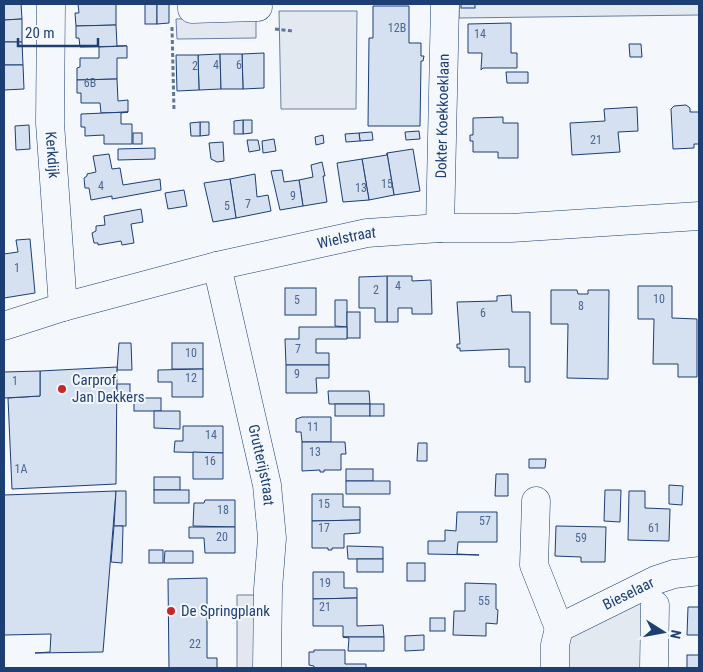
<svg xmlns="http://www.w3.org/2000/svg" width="703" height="672" font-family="'Roboto Condensed',sans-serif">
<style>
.green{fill:#e3e9f0;stroke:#687fa3}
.parking{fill:#e3e8f0;stroke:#687fa3}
.building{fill:#d5e0f0;stroke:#1d3f73}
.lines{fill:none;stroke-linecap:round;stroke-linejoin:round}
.minor-casing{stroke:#1d3f73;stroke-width:29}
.path{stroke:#5e769c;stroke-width:3;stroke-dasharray:4 2.5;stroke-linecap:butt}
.minor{stroke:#f4f7fb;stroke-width:28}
.poi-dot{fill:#c62828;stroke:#f4f7fb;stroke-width:2}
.labels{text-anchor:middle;stroke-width:4;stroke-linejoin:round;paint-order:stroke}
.number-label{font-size:12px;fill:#4b6792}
.street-label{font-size:15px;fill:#1d3f73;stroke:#f4f7fb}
.poi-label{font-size:15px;fill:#1d3f73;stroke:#f4f7fb;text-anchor:start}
</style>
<rect width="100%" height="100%" fill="#f4f7fb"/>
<g class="green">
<polygon points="459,4 699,4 699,15 459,18"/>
<polygon points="279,11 357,11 356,109 281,109"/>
<polygon points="650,596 648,668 565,668 569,633"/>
</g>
<g class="parking">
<polygon points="256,17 256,38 177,39 176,19"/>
<polygon points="237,595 257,595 256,668 237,668"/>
</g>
<g class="building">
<polygon points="4,4 21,4 22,19 4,20"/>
<polygon points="78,4 116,4 116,25 76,26 75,13 79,13"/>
<rect x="145" y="4" width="12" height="20"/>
<polygon points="157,4 169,4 169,23 157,24"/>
<rect x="461" y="4" width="14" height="4"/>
<polygon points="373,6 409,6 409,43 421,43 421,56 424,56 423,61 421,61 420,126 368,126 369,38 373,38"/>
<polygon points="22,19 22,42 4,42 4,20"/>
<polygon points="511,23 511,53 517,53 517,68 483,68 481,70 482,53 468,53 468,24"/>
<polygon points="116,25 117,46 127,46 80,47 79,38 76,38 76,26"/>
<polygon points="4,42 22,42 23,65 4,65"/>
<polygon points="629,44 641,44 642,57 630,57"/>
<polygon points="127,46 127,58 117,58 117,79 77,80 77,68 80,67 80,58 99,58 99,47"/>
<polygon points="264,53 264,88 243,89 242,54"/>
<polygon points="220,54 221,89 199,90 198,55"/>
<polygon points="220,54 242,54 243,89 221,89"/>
<polygon points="176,55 198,55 199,90 177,91"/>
<polygon points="4,65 23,65 24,89 4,90"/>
<polygon points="506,72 528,72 528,83 507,83"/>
<polygon points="117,79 118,101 128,100 128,112 101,113 100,103 81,103 81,93 77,93 77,80"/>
<polygon points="686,105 690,108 690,112 699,112 699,144 694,144 694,148 673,149 671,109 674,106"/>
<polygon points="637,107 638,131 618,132 620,152 572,155 570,123 605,121 604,109"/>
<polygon points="128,112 121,113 121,124 132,124 132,144 104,144 104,135 85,136 85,127 81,127 81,114"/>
<polygon points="503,117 503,123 518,123 518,158 498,158 498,152 473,152 473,141 470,141 470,135 473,135 473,118"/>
<polygon points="243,120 252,120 252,133 243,134"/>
<polygon points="243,120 243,134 234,134 234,121"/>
<polygon points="200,122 209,122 209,135 200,136"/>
<polygon points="200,122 200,136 191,136 190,123"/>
<polygon points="29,125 30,149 16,150 15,126"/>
<polygon points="419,131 420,139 406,140 405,132"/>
<polygon points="372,132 373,140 360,141 359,133"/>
<rect x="133" y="133" width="9" height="11"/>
<polygon points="359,133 360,141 346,142 345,134"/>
<polygon points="323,135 324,143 316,145 315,137"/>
<polygon points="274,139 276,151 263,153 262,141"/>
<polygon points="247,140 258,140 260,150 249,152"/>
<polygon points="223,142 224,161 217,162 211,159 209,143"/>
<polygon points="155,148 155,159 118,160 118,149"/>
<polygon points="413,149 420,191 394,195 387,153"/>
<polygon points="387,153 394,195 369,200 362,159 387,155"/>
<polygon points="109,154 112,169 120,168 123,185 160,179 161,190 112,199 112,196 91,200 89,188 85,188 84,178 87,176 87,174 96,172 93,156"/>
<polygon points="362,159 369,200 343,202 337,163"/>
<polygon points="322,162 325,176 323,176 327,202 303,206 299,180 313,177 311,165"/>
<polygon points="282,170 284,182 299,180 303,206 280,210 271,171"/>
<polygon points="255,174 257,197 268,195 271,211 236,218 230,179"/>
<polygon points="230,179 236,218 213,222 204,183"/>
<polygon points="184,190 187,206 168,209 165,193"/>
<polygon points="141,209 143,222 131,224 134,243 122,245 121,241 98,245 98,243 94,243 92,233 96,231 96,226 105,225 104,216"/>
<polygon points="30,239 35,293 4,298 4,254 18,252 16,240"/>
<polygon points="387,276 412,276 412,281 431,280 432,314 412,314 412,308 398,308 398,322 387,322"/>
<polygon points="387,276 387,322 375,322 375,308 359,308 359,277"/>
<polygon points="638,286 672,286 672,318 697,319 697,377 678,377 678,364 653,364 654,319 638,319"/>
<rect x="285" y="288" width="31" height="27"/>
<polygon points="551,290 577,290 578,294 588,294 588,290 609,290 608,379 567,378 568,324 551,324"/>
<polygon points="511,295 512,312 530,312 530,382 525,382 525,367 509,367 509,349 460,351 460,348 457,348 457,344 460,344 457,302 497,301 497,296"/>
<polygon points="335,300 347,300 347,327 335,326"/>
<rect x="347" y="312" width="13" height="26"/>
<polygon points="299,327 347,327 347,339 316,339 316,353 329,353 329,365 286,365 285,339 299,339"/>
<polygon points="119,343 131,343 132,370 117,370"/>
<rect x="172" y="343" width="31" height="26"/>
<polygon points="286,365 329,365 329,378 316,378 317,393 286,393"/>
<polygon points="117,367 116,484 12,489 8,398 40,396 40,371"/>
<polygon points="203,369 203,397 172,397 172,382 158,382 158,370"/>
<polygon points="40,371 40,396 4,398 4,372"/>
<rect x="117" y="384" width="13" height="14"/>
<polygon points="328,391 369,391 370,404 329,404"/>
<rect x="134" y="398" width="27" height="13"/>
<rect x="335" y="404" width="35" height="12"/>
<rect x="370" y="404" width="14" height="12"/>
<polygon points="154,411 180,411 180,429 154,428"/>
<polygon points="302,417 331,417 331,442 302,442 301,432 296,432 296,419"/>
<polygon points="183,426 223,426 223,453 174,452 175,441 183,441"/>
<polygon points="302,442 345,442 346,454 341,454 341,470 324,470 324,472 320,472 320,470 302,471"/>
<polygon points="418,443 427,443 427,461 417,461"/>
<polygon points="193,452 223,453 223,479 193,479"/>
<polygon points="529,459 546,459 545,468 529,468"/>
<rect x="346" y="469" width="27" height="12"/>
<polygon points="496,474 508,474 508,496 495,496"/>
<rect x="154" y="477" width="26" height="13"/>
<polygon points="390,481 390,494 346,494 346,481"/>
<polygon points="669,485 683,486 682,505 669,504"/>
<rect x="154" y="490" width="35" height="13"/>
<polygon points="605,490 621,490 620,522 604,521"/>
<polygon points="116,491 103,652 35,653 50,652 51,634 4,635 4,495"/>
<polygon points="116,491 126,491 126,526 114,526"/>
<polygon points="629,491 645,491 645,508 670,509 669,541 628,540"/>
<polygon points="312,494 343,494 343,507 360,507 360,520 312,521"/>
<polygon points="205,500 235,500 235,527 193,526 194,503 204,503"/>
<polygon points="457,512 497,512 497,542 458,542 457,554 479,555 428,554 428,541 445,541 445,530 456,531"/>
<polygon points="360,520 360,533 344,534 344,548 332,548 332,550 328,550 328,548 312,548 312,521"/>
<polygon points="114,526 123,526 122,563 111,562"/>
<polygon points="556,526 606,527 605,562 581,562 581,557 555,556"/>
<polygon points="189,527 235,527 235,553 205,553 204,538 189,538"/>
<polygon points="347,546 383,547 383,559 348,559"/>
<rect x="149" y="550" width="14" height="13"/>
<polygon points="165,551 193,551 193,563 164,563"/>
<rect x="357" y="559" width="26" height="13"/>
<rect x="407" y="563" width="18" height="18"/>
<polygon points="313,572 344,572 344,588 357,588 357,598 313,599"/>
<polygon points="207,578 207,658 217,658 217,668 169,668 168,579"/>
<polygon points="465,583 496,584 496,609 498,610 497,624 486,623 486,636 453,635 454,611 465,611"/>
<polygon points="357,598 357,626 383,625 384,637 343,637 343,626 313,626 313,599"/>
<polygon points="688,607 699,607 699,635 687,635"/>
<rect x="430" y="618" width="15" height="13"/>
<polygon points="424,635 424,650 405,651 405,636"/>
<polygon points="343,637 384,637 384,651 348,651 349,638"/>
<polygon points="314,650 345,650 345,664 366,664 366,668 314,668 314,666 309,665 309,652 314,652"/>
<rect x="687" y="655" width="12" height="13"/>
</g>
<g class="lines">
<defs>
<g id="minor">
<path id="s1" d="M51 4 50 123 63 307"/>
<polyline points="192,4 192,9 258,7"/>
<path id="s2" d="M440 228 445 4"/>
<path id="s3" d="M217 266 267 485 272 538 268 589 267 668"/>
<path id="s4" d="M4 326 63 307 217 266 367 233 440 228H511L699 216"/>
<polyline points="536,501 534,565 559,628"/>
<path id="s5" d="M555 668V645L559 628 656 580 674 574 699 571"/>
<polyline points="654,668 655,605"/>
</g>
</defs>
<use href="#minor" class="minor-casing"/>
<g class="path">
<polyline points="172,27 174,111"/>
<polyline points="275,29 293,31"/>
</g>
<use href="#minor" class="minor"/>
</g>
<g class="poi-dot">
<circle cx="62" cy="389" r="5"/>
<circle cx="171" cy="611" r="5"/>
</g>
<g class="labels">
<g class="number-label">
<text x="397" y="32">12B</text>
<text x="480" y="38">14</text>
<text x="216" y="69">4</text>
<text x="239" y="69">6</text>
<text x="195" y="70">2</text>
<text x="90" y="87">6B</text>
<text x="596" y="144">21</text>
<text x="387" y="188">15</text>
<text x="101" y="190">4</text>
<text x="361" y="192">13</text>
<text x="293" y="200">9</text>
<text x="248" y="208">7</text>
<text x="227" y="210">5</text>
<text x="17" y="272">1</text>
<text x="398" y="290">4</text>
<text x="376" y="294">2</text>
<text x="659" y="303">10</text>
<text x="297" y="304">5</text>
<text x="581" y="310">8</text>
<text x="483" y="317">6</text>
<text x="298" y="353">7</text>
<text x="191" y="357">10</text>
<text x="297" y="378">9</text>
<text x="191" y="382">12</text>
<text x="15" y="385">1</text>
<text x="313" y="431">11</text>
<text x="211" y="439">14</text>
<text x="315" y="456">13</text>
<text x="210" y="465">16</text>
<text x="21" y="473">1A</text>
<text x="324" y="508">15</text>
<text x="223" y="514">18</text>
<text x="485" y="525">57</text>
<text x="324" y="532">17</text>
<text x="654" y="532">61</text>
<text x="222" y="541">20</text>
<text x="581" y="542">59</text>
<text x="325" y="587">19</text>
<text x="484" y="605">55</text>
<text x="325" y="611">21</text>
<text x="195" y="648">22</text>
</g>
<g class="street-label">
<text dy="5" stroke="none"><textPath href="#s2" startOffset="112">Dokter Koekkoeklaan</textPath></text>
<text dy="5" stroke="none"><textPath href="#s1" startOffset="151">Kerkdijk</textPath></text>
<text dy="5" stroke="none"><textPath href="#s4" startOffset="354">Wielstraat</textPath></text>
<text dy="5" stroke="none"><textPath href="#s3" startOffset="204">Grutterijstraat</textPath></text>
<text dy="5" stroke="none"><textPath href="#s5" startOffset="118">Bieselaar</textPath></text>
</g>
<g class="poi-label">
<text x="72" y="385">Carprof<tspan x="72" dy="17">Jan Dekkers</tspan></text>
<text x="181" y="616">De Springplank</text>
</g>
</g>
<rect width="703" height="672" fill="none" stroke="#1d3f73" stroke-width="10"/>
<g transform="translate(663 632) rotate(101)" stroke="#f4f7fb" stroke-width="4" paint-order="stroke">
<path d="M0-4L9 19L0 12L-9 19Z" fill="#1d3f73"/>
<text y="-8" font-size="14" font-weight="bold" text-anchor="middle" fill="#1d3f73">N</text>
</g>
<path d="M18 38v8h80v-8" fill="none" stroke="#1d3f73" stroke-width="2.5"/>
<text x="25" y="38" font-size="15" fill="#1d3f73" stroke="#f4f7fb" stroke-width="4" paint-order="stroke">20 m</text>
</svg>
